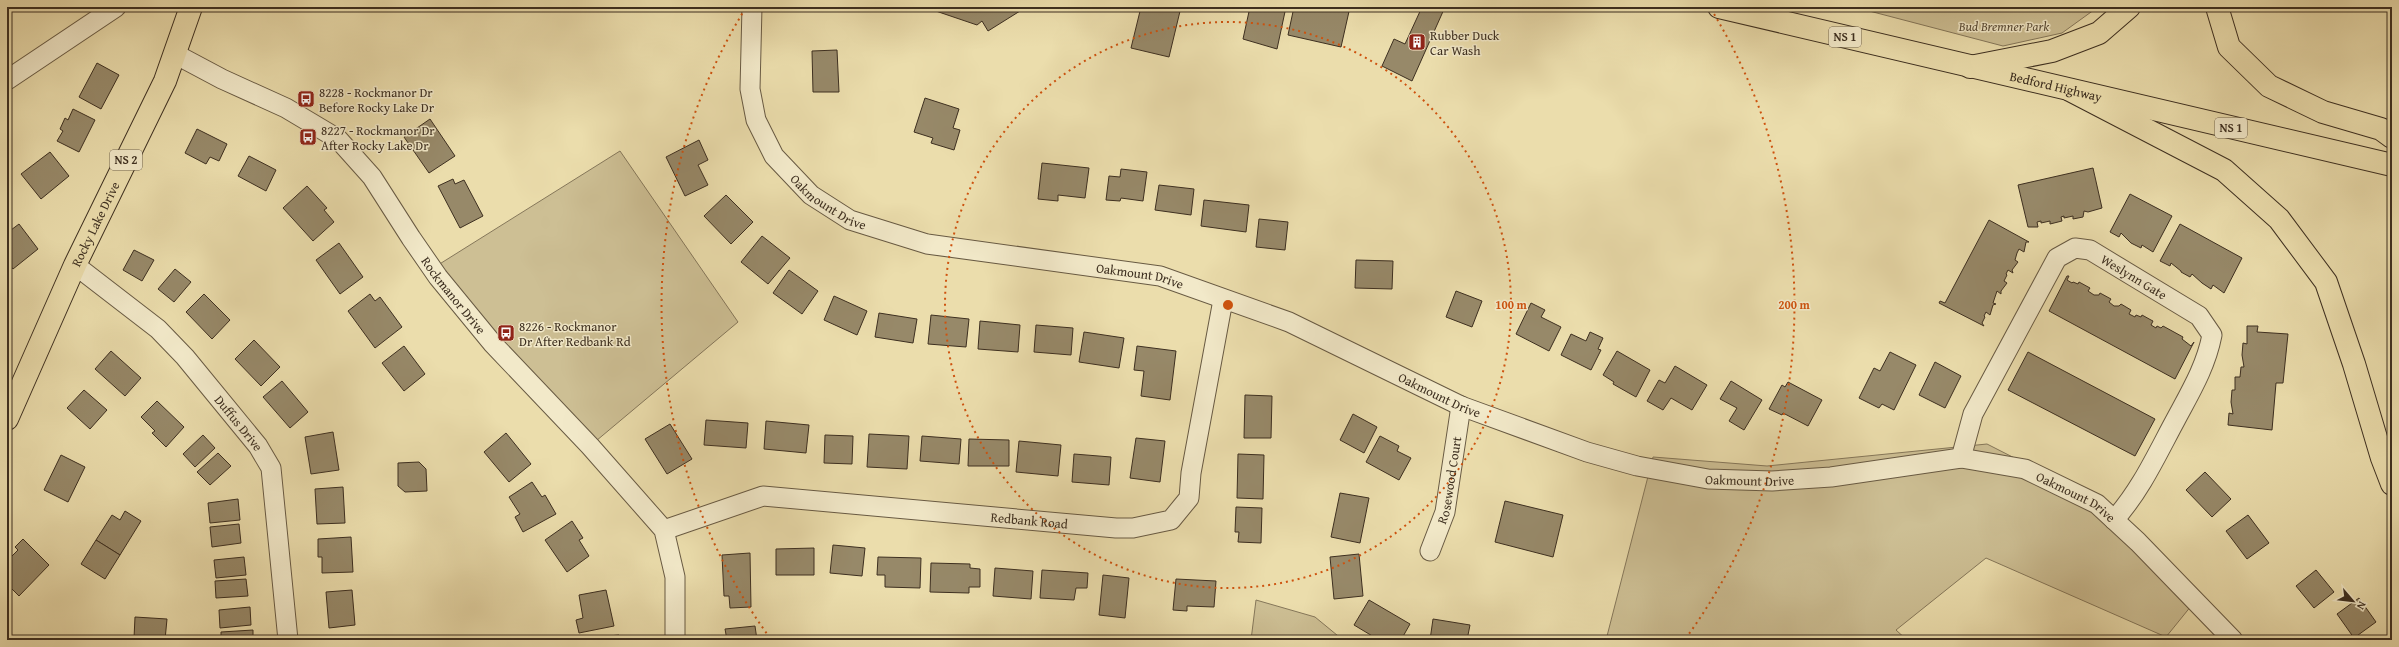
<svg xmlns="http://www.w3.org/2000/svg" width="2399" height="647" font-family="'Gentium Book Plus',serif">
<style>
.green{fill:#cdbf94;stroke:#85775a}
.building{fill:#978969;stroke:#3d2f20}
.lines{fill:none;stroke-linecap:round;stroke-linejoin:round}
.minor-casing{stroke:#685a43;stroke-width:21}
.major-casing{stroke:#3d2f20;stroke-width:24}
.highway-casing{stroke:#3d2f20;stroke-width:24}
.minor{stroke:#f2e9c9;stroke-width:19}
.major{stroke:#ebddac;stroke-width:22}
.highway{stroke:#ebddac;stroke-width:22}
.ring{fill:none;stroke:#ce530f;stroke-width:2;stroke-dasharray:2 4}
.labels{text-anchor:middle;stroke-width:3;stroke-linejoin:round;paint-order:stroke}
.shield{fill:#f2e9c9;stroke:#736753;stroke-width:1}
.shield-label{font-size:12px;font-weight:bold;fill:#3d2f20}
.park-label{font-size:13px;font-style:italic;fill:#5a4c37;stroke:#f2e9c9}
.poi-label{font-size:13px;fill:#3d2f20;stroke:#f2e9c9;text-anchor:start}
.street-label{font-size:13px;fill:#3d2f20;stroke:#f2e9c9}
.centre{fill:#ce530f;stroke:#f2e9c9;stroke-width:2}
.ring-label{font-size:12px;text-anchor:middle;font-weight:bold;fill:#ce530f;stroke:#f2e9c9;stroke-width:3;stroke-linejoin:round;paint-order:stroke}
</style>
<rect width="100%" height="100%" fill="#ebddac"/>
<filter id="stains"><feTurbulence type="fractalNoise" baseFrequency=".005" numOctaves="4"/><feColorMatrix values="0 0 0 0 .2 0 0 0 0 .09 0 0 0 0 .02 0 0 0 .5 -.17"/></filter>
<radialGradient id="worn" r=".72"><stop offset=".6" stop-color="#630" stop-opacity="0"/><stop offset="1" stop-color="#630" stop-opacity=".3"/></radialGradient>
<g class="green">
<polygon points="1854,7 2098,7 2062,33 2003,46"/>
<polygon points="620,151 738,322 590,446 438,265"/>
<polygon points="1987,444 2099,501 2200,595 2166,637 1986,558 1896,630 1907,640 1606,640 1653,457 1767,466"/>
<polygon points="1256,600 1315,617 1343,640 1251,640"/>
</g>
<g class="building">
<polygon points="924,7 1022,7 1020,11 988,31 982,21 977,25"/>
<polygon points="1141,7 1181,7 1169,57 1131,48"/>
<polygon points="1250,7 1286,7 1277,49 1243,39"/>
<polygon points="1294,7 1350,7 1341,47 1288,35"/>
<polygon points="1422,7 1445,7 1412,81 1382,66 1394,39 1405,44"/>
<polygon points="837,50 839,92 813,92 812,51"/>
<polygon points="97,63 119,75 101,109 79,97"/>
<polygon points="925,98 959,109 953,128 960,130 954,150 931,143 933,138 914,132"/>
<polygon points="73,109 95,120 79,152 57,141 63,131 60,129 65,118 68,120"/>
<polygon points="430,119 455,156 429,173 404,137"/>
<polygon points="197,129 227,144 219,161 210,157 206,164 185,153"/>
<polygon points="699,140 708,160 698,165 708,185 685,196 666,157"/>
<polygon points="50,152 69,176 41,199 21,174"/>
<polygon points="249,156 276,170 266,191 238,176"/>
<polygon points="1042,163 1089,168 1085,198 1058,195 1058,201 1038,199"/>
<polygon points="2093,168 2102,208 2088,212 2084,211 2083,217 2073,219 2073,216 2064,218 2064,216 2061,217 2062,221 2050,224 2050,221 2041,223 2041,221 2037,222 2038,227 2028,227 2018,185"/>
<polygon points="1121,169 1147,172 1143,201 1121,198 1120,201 1106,200 1109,176 1120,177"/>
<polygon points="453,179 455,184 464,180 483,216 460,228 438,186"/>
<polygon points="1159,185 1194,189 1191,215 1155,210"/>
<polygon points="307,186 327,208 324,210 334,222 313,241 283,208"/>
<polygon points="2130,194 2172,216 2153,252 2142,245 2141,248 2131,243 2121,233 2119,237 2110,232"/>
<polygon points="726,195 753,222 731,244 704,216"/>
<polygon points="1204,200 1249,205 1246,232 1201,226"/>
<polygon points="1259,219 1288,222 1285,250 1256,247"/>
<polygon points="1989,220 2029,242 2026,242 2024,252 2019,249 2017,253 2015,260 2018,262 2012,270 2013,273 2008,270 2006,274 2007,275 2004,281 2007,283 2001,291 2001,294 1997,291 1993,303 1996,304 1993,305 1990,315 1986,312 1984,316 1985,317 1982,323 1984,326 1939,303 1940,301 1945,303"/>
<polygon points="19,224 38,249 13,269 7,262 7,233"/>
<polygon points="2180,224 2242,258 2224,293 2213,285 2211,289 2202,283 2192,274 2190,277 2181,272 2181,271 2171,263 2170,266 2160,261"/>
<polygon points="762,236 790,258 768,284 741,262"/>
<polygon points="339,243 363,277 340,294 316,260"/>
<polygon points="134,250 154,260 142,281 123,270"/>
<polygon points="1356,260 1393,261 1392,289 1355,288"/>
<polygon points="175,269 191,282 174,302 158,289"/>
<polygon points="789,270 818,291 802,314 773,293"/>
<polygon points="2067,276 2069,276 2067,280 2072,283 2073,282 2078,284 2079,282 2090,288 2088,291 2094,295 2099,295 2100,293 2111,299 2109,302 2114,306 2119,306 2121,304 2131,310 2129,314 2135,317 2136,315 2141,317 2142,315 2151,320 2153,321 2151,325 2156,328 2157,326 2161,328 2163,326 2183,337 2182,339 2191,346 2194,342 2175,379 2049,311"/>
<polygon points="1456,291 1482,301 1472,327 1446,317"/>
<polygon points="204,294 230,320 212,339 186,312"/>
<polygon points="370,294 375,301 380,297 402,327 375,348 348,311"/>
<polygon points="834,296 867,311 857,335 824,320"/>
<polygon points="1531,303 1545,310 1541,317 1561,327 1549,351 1516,334"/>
<polygon points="879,313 917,319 913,343 875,337"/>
<polygon points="931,315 969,319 966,347 928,344"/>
<polygon points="980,321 1020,325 1018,352 978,349"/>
<polygon points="1036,325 1073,328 1071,355 1034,352"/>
<polygon points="2247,326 2258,326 2257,332 2288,334 2283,383 2276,383 2272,430 2228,425 2229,413 2233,414 2231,402 2232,390 2235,390 2235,377 2240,377 2241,367 2244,367 2242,355 2243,343 2247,344"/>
<polygon points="1084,332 1124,338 1119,368 1079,362"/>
<polygon points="1590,332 1603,338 1598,349 1601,350 1591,370 1561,355 1571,334 1586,341"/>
<polygon points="254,340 280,367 261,386 235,359"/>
<polygon points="404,346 425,374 404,391 382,363"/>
<polygon points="1137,346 1176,351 1170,400 1141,396 1144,371 1134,370"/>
<polygon points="111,351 141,378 125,396 95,369"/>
<polygon points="1617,351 1650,370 1636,397 1613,384 1614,382 1603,375"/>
<polygon points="1890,352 1916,365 1894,410 1882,404 1879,408 1859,398 1874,368 1880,371"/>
<polygon points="2028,352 2155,419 2135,456 2008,390"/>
<polygon points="1935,362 1961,376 1945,408 1919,395"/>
<polygon points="1675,366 1707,385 1692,410 1671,398 1663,410 1647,401 1659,380 1665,383"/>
<polygon points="282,381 308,412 290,428 263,397"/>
<polygon points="1731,381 1762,400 1744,430 1729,421 1737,408 1720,399"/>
<polygon points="1788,382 1822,400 1808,426 1783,413 1782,415 1769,409 1782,385 1785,387"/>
<polygon points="84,390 107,410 90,429 67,408"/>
<polygon points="1245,395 1272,396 1271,438 1244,438"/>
<polygon points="157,401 184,427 166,447 152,433 155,431 141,417"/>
<polygon points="1353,414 1377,427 1364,453 1340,440"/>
<polygon points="706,420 748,423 746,448 704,445"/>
<polygon points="766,421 809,425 806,453 764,449"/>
<polygon points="670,424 692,459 667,474 645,439"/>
<polygon points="333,432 339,470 311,474 305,437"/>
<polygon points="506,433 531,464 509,482 484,452"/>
<polygon points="869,434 909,436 907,469 867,467"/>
<polygon points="203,435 215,448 195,467 183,454"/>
<polygon points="825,435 853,436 852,464 824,463"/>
<polygon points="922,436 961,439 959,464 920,461"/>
<polygon points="1380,436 1399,446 1397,451 1411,458 1399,480 1366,462"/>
<polygon points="1136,438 1165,441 1160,482 1130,478"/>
<polygon points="969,439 1009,440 1009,466 968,466"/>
<polygon points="1019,441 1061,445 1058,476 1016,472"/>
<polygon points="218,453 231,466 210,485 197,472"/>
<polygon points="1074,454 1111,457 1109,485 1072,482"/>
<polygon points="1238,454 1264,455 1263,499 1237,498"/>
<polygon points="61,455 85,467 68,502 44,490"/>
<polygon points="419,462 426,469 427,491 405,492 398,486 398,463"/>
<polygon points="2205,472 2231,499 2212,517 2186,490"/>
<polygon points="532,482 542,497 545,495 556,514 523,532 515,517 520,514 509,497"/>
<polygon points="343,487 345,523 317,524 315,489"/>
<polygon points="1340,493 1369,498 1360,543 1331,537"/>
<polygon points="238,499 240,520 210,523 208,503"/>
<polygon points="1505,501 1563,515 1553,557 1495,542"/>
<polygon points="1236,507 1262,508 1261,543 1238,542 1239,532 1235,532"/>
<polygon points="125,511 141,521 120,555 96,540 112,515 120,520"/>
<polygon points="2248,515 2269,543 2247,559 2226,531"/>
<polygon points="572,521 583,538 579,540 589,556 567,572 545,540"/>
<polygon points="239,524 241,543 212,547 210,527"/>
<polygon points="351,537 353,572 322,573 322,557 318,557 318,539"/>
<polygon points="23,539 49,565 19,596 7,584 7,561 18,550 15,547"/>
<polygon points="96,540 120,555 105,579 81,564"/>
<polygon points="833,545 865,548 862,576 830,573"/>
<polygon points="814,548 814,575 776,575 776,549"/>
<polygon points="750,553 751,607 730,608 729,596 724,596 722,555"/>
<polygon points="1359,554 1363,596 1334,599 1330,557"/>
<polygon points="244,557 246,575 216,578 214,560"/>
<polygon points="878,557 921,558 920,588 885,587 885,575 877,575"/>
<polygon points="931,563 970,564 970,568 980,569 980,587 969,587 969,593 930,592"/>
<polygon points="995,568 1033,571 1031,599 993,596"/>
<polygon points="1042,570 1088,573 1087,588 1076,588 1074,600 1040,598"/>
<polygon points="2316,570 2334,592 2314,608 2296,586"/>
<polygon points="1103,575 1129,578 1125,618 1099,615"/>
<polygon points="246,579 248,596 216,598 215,581"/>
<polygon points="1176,579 1216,581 1214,607 1187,606 1187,611 1173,610"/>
<polygon points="352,590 355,625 329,628 326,592"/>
<polygon points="606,590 614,626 579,633 576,620 583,618 579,595"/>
<polygon points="2359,598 2376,622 2354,638 2337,614"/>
<polygon points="1369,600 1410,624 1401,640 1379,640 1354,625"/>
<polygon points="250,607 251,625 220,628 219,610"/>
<polygon points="135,617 167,619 165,640 138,640 138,638 134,638"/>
<polygon points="1433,619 1470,625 1467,640 1430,640"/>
<polygon points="755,626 757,640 727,640 725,629"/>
<polygon points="253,630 253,640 221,640 221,632"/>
<polygon points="619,635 620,640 587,640 587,638"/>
</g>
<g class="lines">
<defs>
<g id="minor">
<path id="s1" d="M752 7 750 89 756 120 774 156 811 195 850 220 927 244 1160 276 1289 322 1461 406 1587 452 1637 466 1708 479 1772 481 1831 477 1961 458 2025 469 2097 504 2138 542 2233 640"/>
<path id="s2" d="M175 54 222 79 286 108 338 139 372 177 411 238 438 277 493 344 590 446 664 530 675 577V640"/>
<polyline points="7,80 116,7"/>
<path id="s3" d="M75 265 158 329 185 357 258 446 271 468 288 640"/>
<path id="s4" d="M1961 458 1973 414 2057 258 2075 248 2090 250 2199 316 2212 335C2206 366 2191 391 2176 419 2157 454 2141 490 2114 520"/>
<path id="s5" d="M664 530 763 496 1116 528H1133L1171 520 1189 498 1191 473 1223 300"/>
<path id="s6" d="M1430 551 1445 512 1461 406"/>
</g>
<g id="major">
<path id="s7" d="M1719 7 2392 165"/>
<path id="s8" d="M7 419 75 265 165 81 191 7"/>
</g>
<g id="highway">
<polyline points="2217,7 2229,47 2269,86 2323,112 2381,129 2392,137"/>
<polyline points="1970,67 2052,51 2099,33 2129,7"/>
<polyline points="2070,90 2224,170 2279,219 2326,282 2354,364 2382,458 2392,484"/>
</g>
</defs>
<use href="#minor" class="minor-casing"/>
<use href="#major" class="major-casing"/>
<use href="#highway" class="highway-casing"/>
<use href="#minor" class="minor"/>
<use href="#major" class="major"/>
<use href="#highway" class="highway"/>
</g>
<g class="ring">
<circle cx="1228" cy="305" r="283"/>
<path d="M770 638A566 566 0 0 1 745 9M1711 9A566 566 0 0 1 1686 638"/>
</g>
<defs>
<symbol id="building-square" viewBox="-11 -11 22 22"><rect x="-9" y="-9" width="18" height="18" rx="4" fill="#8f2418" stroke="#f2e9c9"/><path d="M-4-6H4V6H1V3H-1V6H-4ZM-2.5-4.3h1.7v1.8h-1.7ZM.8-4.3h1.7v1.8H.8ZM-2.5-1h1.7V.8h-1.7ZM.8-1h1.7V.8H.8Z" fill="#fff"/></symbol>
<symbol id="bus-square" viewBox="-11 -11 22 22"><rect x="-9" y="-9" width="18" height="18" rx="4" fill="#8f2418" stroke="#f2e9c9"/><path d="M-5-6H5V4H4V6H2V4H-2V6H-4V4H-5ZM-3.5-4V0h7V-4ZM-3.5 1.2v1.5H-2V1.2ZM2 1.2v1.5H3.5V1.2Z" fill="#fff"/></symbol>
</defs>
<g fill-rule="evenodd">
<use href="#building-square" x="1407" y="32" width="20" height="20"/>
<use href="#bus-square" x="296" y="89" width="20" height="20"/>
<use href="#bus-square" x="298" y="127" width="20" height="20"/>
<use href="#bus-square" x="496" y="323" width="20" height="20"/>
</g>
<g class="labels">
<g class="shield">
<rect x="1829" y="27" width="32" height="20" rx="3"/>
<rect x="2215" y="118" width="32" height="20" rx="3"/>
<rect x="110" y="150" width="32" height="20" rx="3"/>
</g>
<g class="shield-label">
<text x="1845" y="41">NS 1</text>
<text x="2231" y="132">NS 1</text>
<text x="126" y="164">NS 2</text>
</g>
<g class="park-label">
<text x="2004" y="31">Bud Bremner Park</text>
</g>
<g class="poi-label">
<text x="1430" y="40">Rubber Duck<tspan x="1430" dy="15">Car Wash</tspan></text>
<text x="319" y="97">8228 - Rockmanor Dr<tspan x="319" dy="15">Before Rocky Lake Dr</tspan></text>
<text x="321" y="135">8227 - Rockmanor Dr<tspan x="321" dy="15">After Rocky Lake Dr</tspan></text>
<text x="519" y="331">8226 - Rockmanor<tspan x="519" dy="15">Dr After Redbank Rd</tspan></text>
</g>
<g class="street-label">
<text dy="5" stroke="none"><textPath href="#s7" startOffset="346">Bedford Highway</textPath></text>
<text dy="5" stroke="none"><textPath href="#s1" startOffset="226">Oakmount Drive</textPath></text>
<text dy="5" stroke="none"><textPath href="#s8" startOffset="214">Rocky Lake Drive</textPath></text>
<text dy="5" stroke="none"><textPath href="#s1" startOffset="550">Oakmount Drive</textPath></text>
<text dy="5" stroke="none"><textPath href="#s4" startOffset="310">Weslynn Gate</textPath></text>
<text dy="5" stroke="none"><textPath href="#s2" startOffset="379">Rockmanor Drive</textPath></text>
<text dy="5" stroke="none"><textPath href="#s1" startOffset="874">Oakmount Drive</textPath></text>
<text dy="5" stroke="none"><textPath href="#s3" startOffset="229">Duffus Drive</textPath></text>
<text dy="5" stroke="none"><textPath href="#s1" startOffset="1198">Oakmount Drive</textPath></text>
<text dy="5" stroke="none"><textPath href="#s6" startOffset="74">Rosewood Court</textPath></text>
<text dy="5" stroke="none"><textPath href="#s1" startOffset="1534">Oakmount Drive</textPath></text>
<text dy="5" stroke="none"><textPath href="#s5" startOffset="372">Redbank Road</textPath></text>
</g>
</g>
<circle cx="1228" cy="305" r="6" class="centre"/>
<g class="ring-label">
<text x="1511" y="309">100 m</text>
<text x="1794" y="309">200 m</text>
</g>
<rect width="2399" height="647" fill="none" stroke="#ebddac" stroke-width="24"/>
<rect x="8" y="8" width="2383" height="631" fill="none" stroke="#3d2f20" stroke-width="2"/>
<rect x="12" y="12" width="2375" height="623" fill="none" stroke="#3d2f20"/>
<g transform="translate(2353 601) rotate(118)" stroke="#f2e9c9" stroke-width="3" paint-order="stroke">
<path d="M0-3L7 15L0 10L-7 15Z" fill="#3d2f20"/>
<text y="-6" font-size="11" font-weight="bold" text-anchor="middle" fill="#3d2f20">N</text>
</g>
<rect width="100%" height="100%" filter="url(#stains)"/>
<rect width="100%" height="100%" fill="url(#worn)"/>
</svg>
